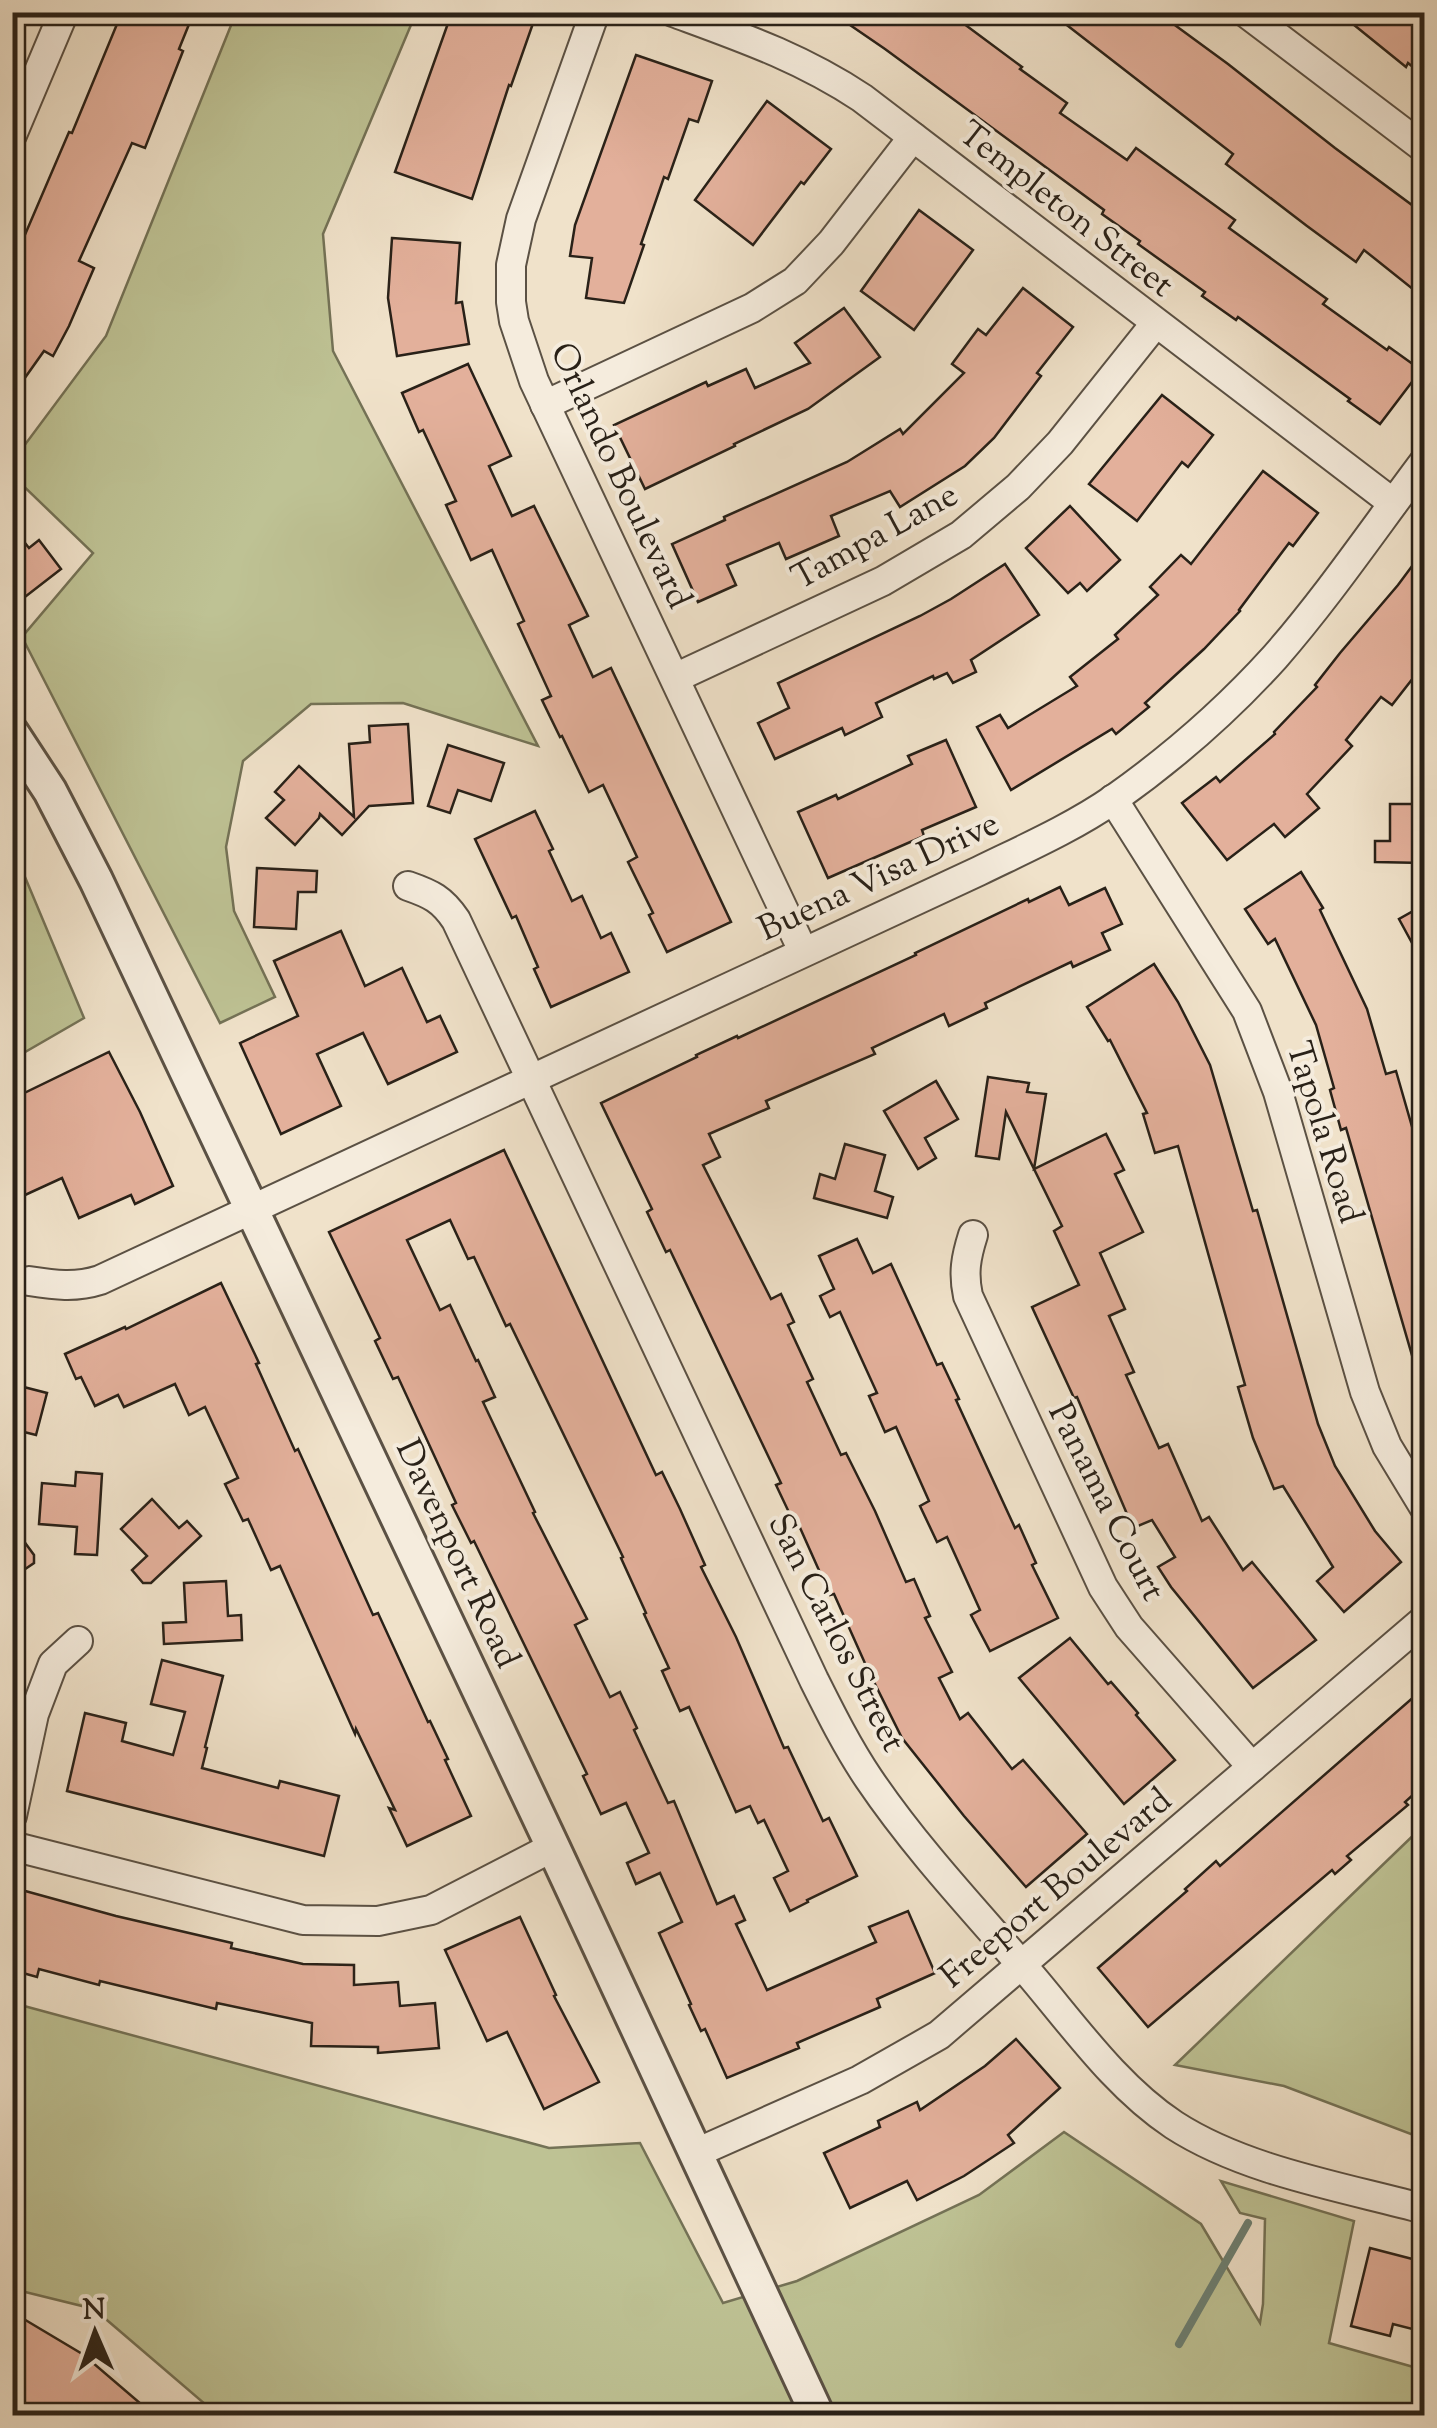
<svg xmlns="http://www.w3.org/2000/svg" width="1437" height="2428" font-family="'Sorts Mill Goudy',serif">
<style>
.green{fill:#bec294;stroke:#747256;stroke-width:2.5}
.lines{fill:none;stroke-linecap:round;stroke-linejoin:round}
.stream{stroke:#6d8073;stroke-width:8}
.building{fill:#e3b09b;stroke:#292118;stroke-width:2.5}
.minor-casing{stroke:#5b5144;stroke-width:32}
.tertiary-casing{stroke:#5b5144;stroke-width:38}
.minor{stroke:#f5ecdd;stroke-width:28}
.tertiary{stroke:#f5ecdd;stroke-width:32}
.labels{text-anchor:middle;stroke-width:8;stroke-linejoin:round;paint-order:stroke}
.street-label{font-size:35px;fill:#292118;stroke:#f5ecdd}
</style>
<rect width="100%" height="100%" fill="#f0e2ca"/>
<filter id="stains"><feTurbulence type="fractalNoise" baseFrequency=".002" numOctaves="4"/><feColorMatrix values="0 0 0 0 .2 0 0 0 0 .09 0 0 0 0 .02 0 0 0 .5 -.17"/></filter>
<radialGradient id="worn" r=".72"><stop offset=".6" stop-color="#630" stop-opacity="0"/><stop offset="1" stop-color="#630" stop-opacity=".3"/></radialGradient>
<g class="green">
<polygon points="236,13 416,13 323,234 333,351 538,746 403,703 311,704 243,761 226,847 234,911 275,997 220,1023 22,637 93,553 13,476 12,462 106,336"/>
<polygon points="12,846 84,1018 13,1059 12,1059"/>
<polygon points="1424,1825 1424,2139 1284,2086 1175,2065"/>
<polygon points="13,2003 549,2148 640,2143 723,2303 797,2281 979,2195 1064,2132 1201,2224 1260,2323 1263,2304 1265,2219 1240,2213 1221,2181 1354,2221 1329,2343 1424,2370 1424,2415 211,2415 205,2404 94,2309 13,2289"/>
</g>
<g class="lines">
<polyline class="stream" points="1179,2344 1248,2223"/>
</g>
<g class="building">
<polygon points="122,12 194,12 179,49 183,51 145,148 132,143 79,261 94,268 69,326 53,356 44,351 12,396 12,265 69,132 72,133"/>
<polygon points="452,12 537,12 511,86 509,85 472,199 395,172"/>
<polygon points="831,12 948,12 1022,67 1020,69 1067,103 1060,113 1127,160 1136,148 1235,220 1229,228 1327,299 1323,304 1387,350 1389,347 1421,370 1380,424 1348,401 1350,399 1238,317 1236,320 1202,296 1205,292 1138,244 1140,241 1102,214 1104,210 885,49"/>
<polygon points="1050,12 1157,12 1228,64 1335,148 1424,214 1424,298 1364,250 1356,262 1307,226 1226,164 1233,154"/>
<polygon points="1338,12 1424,12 1424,76 1408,63 1406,67"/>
<polygon points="636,55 712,81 698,122 689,119 668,179 664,177 641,244 644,245 624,303 586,298 592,258 570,256 575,225"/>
<polygon points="767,101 831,149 804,184 801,182 753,245 695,200"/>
<polygon points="919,210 973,250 914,330 861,291"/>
<polygon points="392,238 460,243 456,303 462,302 469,344 397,356 388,298"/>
<polygon points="1023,288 1073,327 1037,373 1041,376 994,438 965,466 900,507 890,491 831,516 839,536 786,559 779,543 727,565 736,585 698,602 672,544 725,520 724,517 847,462 900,429 903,434 964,373 952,364 978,329 986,335"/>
<polygon points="844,308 880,357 808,409 734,444 735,446 645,489 614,425 706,382 708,386 746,369 755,388 810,363 795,343"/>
<polygon points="468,364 511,456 489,466 512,516 534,506 588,616 569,625 593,677 611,668 731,922 667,952 649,915 653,913 628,862 637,857 603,785 589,792 562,736 560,737 542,700 551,696 518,624 524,621 492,550 471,560 446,505 456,501 423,430 419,432 402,393"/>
<polygon points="1162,395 1213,435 1188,467 1182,462 1137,521 1089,484"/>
<polygon points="1263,471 1318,513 1293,546 1289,543 1239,610 1240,611 1204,649 1145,703 1149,707 1116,734 1112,729 1011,790 977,727 1000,715 1008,728 1077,686 1070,677 1118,639 1115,635 1158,595 1150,587 1181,555 1191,564"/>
<polygon points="1070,506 1120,560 1087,591 1080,583 1068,593 1026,548"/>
<polygon points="39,540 61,569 12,607 12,552 25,543 29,548"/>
<polygon points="1424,550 1424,664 1392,705 1381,697 1346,740 1352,746 1307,794 1319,808 1285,837 1274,824 1227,860 1182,803 1216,777 1220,782 1275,734 1274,732 1317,687 1315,685 1340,653 1398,585"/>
<polygon points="1005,564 1039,615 971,660 976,672 953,683 947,673 934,679 933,676 876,703 882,717 845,735 842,728 775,759 758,723 789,708 778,683 920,616 951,599"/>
<polygon points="408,724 413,803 369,806 342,835 320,814 319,818 295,845 266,818 284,800 275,792 299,766 354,817 349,744 370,742 369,726"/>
<polygon points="946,740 976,807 922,830 924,836 828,878 798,812 836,795 838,799 912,764 908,756"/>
<polygon points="448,745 504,763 491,801 458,790 450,813 428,806"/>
<polygon points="1390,804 1424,804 1424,863 1375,862 1375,841 1390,841"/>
<polygon points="535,811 553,849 549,851 572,901 582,896 601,938 611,933 629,972 551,1007 534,969 538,967 516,916 512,918 475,839"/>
<polygon points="257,868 317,871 316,892 298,892 296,929 254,927"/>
<polygon points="1301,872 1323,908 1320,910 1367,1009 1386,1074 1396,1071 1413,1130 1418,1129 1424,1154 1424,1375 1418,1376 1346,1128 1341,1130 1330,1090 1334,1088 1316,1025 1275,939 1268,944 1245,909"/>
<polygon points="1060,887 1069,905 1105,888 1122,924 1102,933 1110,950 1073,967 1071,962 985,1003 987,1008 949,1026 944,1014 872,1048 875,1054 766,1101 769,1108 709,1134 720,1157 703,1165 771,1299 781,1294 794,1322 788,1325 813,1379 807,1382 841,1455 846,1453 875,1511 906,1582 914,1579 930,1616 925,1618 952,1672 939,1678 960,1719 968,1713 1012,1769 1023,1760 1087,1834 1026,1887 964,1816 902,1738 868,1670 834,1594 830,1595 797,1521 794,1523 776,1485 781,1483 670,1250 666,1252 647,1212 652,1209 601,1103 697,1057 696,1055 737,1036 738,1038 916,955 915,953 1028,899 1029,902"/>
<polygon points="1424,905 1424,965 1399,919"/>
<polygon points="341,931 365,986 402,968 427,1022 440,1016 457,1052 388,1084 363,1033 317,1054 341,1106 281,1134 240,1043 298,1016 274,961"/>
<polygon points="1154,964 1178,1002 1210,1065 1253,1211 1257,1210 1318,1424 1335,1466 1375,1531 1401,1562 1344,1612 1317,1581 1333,1567 1283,1486 1274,1489 1253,1438 1238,1387 1245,1385 1178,1146 1155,1153 1143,1114 1147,1113 1110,1040 1108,1041 1087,1007"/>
<polygon points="109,1052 140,1112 173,1186 135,1204 131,1195 79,1218 62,1178 12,1201 12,1099"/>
<polygon points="988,1077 1029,1083 1027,1092 1046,1094 1034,1169 1106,1134 1124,1170 1115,1174 1143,1232 1100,1253 1125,1309 1109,1316 1134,1372 1126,1375 1159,1448 1168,1444 1202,1521 1209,1517 1243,1570 1252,1562 1316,1640 1253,1688 1171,1587 1158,1567 1175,1557 1152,1520 1133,1528 1077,1397 1074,1398 1032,1307 1079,1285 1054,1231 1062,1226 1006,1112 999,1159 976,1156"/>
<polygon points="936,1081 958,1119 925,1138 936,1158 918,1169 884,1111"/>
<polygon points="845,1144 885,1155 875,1191 893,1197 887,1218 814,1198 820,1174 835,1179"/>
<polygon points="504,1150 656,1475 662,1472 680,1509 705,1565 701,1567 736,1637 784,1748 788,1747 823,1821 829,1818 857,1876 807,1900 808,1902 790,1911 774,1878 788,1871 764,1820 758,1823 750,1806 736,1812 689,1707 680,1711 662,1671 669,1668 644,1614 646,1613 621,1558 623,1557 510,1324 506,1326 474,1257 468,1259 450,1220 407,1240 440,1310 450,1305 476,1361 478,1360 495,1397 483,1402 535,1512 533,1513 587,1619 575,1625 610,1697 620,1692 637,1728 634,1730 668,1803 674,1801 717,1904 734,1896 745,1920 736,1924 767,1990 876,1942 869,1927 908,1911 935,1973 877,1999 880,2007 797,2043 799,2048 727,2078 705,2029 701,2031 689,2005 691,2004 659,1933 682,1922 660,1873 636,1884 627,1863 649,1853 626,1803 601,1814 583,1776 587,1774 474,1541 471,1543 452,1505 456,1503 398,1377 393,1379 375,1341 380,1338 329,1232"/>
<polygon points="857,1239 873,1273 891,1264 937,1365 942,1363 959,1399 956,1400 1015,1528 1019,1525 1036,1563 1032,1565 1058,1618 990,1651 971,1615 980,1610 947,1537 937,1542 920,1506 929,1501 896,1427 885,1432 869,1396 877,1393 840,1312 830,1317 820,1296 834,1289 819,1256"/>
<polygon points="221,1283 259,1363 256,1364 295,1451 298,1449 373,1615 378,1613 428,1722 430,1721 448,1759 445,1760 471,1816 407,1846 389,1808 395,1810 356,1729 355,1734 280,1566 271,1570 248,1519 243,1521 225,1484 238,1478 205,1407 189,1415 175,1384 124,1407 118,1395 95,1406 81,1377 76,1379 65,1354 125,1327 126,1329"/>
<polygon points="12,1384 47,1393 36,1435 12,1429"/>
<polygon points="76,1472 102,1474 97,1555 75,1554 77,1527 39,1524 42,1483 75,1486"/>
<polygon points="152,1499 179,1528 187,1521 201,1536 151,1583 143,1583 132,1570 147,1556 121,1529"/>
<polygon points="12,1525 34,1555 34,1563 12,1578"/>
<polygon points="226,1581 228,1616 241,1615 242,1640 164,1644 163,1623 186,1622 184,1583"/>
<polygon points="1070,1638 1108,1684 1111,1682 1138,1713 1136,1715 1175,1760 1124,1804 1019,1678"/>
<polygon points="162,1660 223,1676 205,1747 207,1748 202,1768 278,1788 280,1781 339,1796 324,1856 67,1791 85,1713 126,1723 122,1741 173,1755 185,1712 151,1704"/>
<polygon points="1424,1688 1424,1785 1405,1802 1408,1805 1347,1856 1351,1860 1335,1874 1332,1870 1148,2027 1098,1968 1187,1891 1185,1889 1216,1861 1220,1866"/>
<polygon points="18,1889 116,1916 232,1943 231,1948 303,1964 354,1965 354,1985 398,1982 400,2006 435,2003 439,2048 378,2053 378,2047 311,2046 312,2023 217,2003 216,2009 100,1981 99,1985 39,1969 37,1977 12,1970 12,1911"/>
<polygon points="520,1917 556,1995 554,1996 599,2082 544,2109 507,2032 487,2041 445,1950"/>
<polygon points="1016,2039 1060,2088 1008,2135 1014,2143 964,2176 917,2200 907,2181 850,2208 824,2153 880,2127 878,2121 917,2102 920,2110 985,2066"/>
<polygon points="1370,2248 1424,2262 1424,2332 1393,2324 1390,2336 1351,2326"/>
<polygon points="12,2312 94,2361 93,2363 155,2416 44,2416 12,2397"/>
</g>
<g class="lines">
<defs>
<g id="minor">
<polyline points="595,12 521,219 511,265 511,302 514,321 534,381 803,951"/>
<path d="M673 12C741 37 800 57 862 98L1393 503"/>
<polyline points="1245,12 1424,148"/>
<polyline points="12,135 64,12"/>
<polyline points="545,405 752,308 795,281 831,243 913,137"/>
<polyline points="675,678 883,581 961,535 1018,487 1060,443 1155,324"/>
<polyline points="1113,799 1247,1011 1278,1092 1365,1392 1387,1446 1424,1507"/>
<path d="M408 886C431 894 442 899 456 920L814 1680C831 1714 848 1748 869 1779 917 1850 977 1913 1033 1978 1076 2029 1118 2088 1174 2125 1245 2171 1343 2187 1424 2209"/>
<path d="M973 1235C966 1257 963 1273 968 1296L1103 1587 1129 1627 1252 1767"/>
<path d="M29 1281C55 1285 75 1288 100 1280L979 871C1024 849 1072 828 1114 799 1172 758 1228 709 1275 657 1329 595 1375 527 1424 462"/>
<polyline points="12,1816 34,1714 53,1664 78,1641"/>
<polyline points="12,1846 303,1920 378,1921 431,1910 553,1847"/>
<polyline points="696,2153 860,2080 939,2035 1424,1620"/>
</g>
<polyline id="tertiary" points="12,733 50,791 96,880 553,1847 818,2416"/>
</defs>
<use href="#minor" class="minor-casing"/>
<use href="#tertiary" class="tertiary-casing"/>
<use href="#minor" class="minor"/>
<use href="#tertiary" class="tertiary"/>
</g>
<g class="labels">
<g class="street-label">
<text transform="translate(1067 208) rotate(38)" y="12">Templeton Street</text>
<text transform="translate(622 475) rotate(65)" y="12">Orlando Boulevard</text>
<text transform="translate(874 535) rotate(-29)" y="12">Tampa Lane</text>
<text transform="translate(878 875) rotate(-25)" y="12">Buena Visa Drive</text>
<text transform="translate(1326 1132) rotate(73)" y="12">Tapola Road</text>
<text transform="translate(1108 1501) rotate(63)" y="12">Panama Court</text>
<text transform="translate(459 1553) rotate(65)" y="12">Davenport Road</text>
<text transform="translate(838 1632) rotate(63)" y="12">San Carlos Street</text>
<text transform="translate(1055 1887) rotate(-40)" y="12">Freeport Boulevard</text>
</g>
</g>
<rect width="1437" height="2428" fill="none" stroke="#f0e2ca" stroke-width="50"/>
<rect x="15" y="15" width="1407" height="2398" fill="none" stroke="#292118" stroke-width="5"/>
<rect x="25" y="25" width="1387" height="2378" fill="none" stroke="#292118" stroke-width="2.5"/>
<g transform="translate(95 2333) rotate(358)" stroke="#f5ecdd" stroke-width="8" paint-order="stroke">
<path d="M0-8L18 38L0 25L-18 38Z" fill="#292118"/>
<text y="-15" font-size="28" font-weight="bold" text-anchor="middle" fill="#292118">N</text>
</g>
<rect width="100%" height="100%" filter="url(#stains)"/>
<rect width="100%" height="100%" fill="url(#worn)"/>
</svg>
